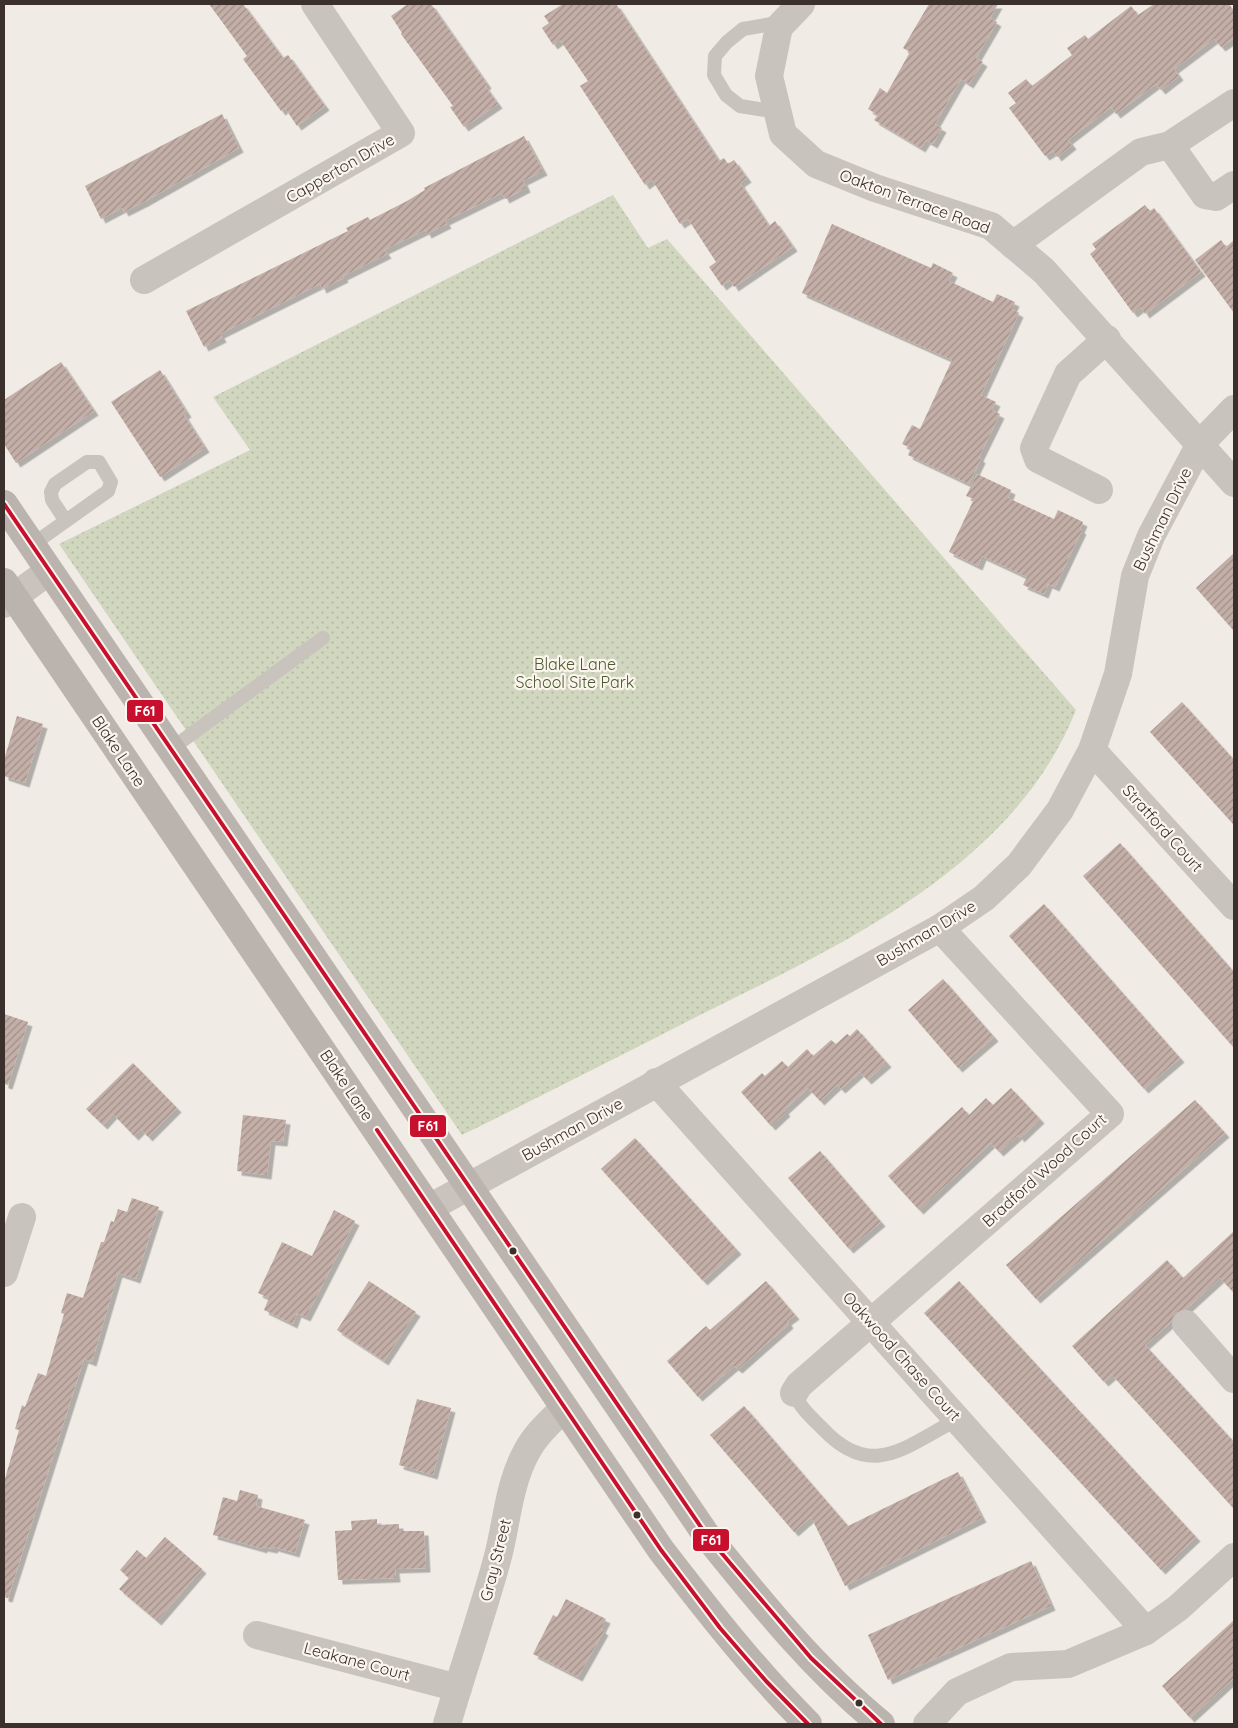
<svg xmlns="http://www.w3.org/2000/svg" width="1238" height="1728" font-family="Quicksand,sans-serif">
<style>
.green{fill:url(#green-dots)}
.building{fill:url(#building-hatch);filter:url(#shadow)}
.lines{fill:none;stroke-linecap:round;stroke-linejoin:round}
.service{stroke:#c9c3be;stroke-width:14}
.minor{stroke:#c9c3be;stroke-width:28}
.secondary{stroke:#bab3ae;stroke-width:28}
.bus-1-casing{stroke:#fbf5ee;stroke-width:8}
.bus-1{stroke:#c8102e;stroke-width:4}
.bus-dot{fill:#3b302b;stroke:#fbf5ee;stroke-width:2}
.labels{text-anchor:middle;stroke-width:4.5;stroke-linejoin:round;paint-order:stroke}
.street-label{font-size:16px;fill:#3b302b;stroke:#fbf5ee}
.park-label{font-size:16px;fill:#4a5a2e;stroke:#fbf5ee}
.line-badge{stroke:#fbf5ee;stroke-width:2}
.badge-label{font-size:14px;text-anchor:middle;font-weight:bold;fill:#fff}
</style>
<defs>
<pattern id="green-dots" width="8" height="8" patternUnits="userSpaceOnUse" patternTransform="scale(1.25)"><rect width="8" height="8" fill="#d1d6bf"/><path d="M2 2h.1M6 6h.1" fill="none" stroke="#b4b8a4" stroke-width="1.8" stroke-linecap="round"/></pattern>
<pattern id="building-hatch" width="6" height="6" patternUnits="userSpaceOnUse" patternTransform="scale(1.25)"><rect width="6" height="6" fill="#c3afa7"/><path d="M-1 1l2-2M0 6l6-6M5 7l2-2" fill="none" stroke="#a08f88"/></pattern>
<filter id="shadow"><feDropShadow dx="4.5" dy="4.5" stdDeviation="0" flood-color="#0004"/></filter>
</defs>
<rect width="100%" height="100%" fill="#f0ebe5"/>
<path class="green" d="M613 195 648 248 667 239 1076 710C1014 867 839 946 698 1016 620 1056 541 1096 462 1135L59 544 250 450 213 397Z"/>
<g class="building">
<polygon points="209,4 243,4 283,58 288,55 325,106 297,126 285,108 281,111 243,59 247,56"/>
<polygon points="408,4 431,4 487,84 485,86 498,104 464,127 450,107 453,106 401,34 402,33 391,16"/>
<polygon points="563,4 616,4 719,161 724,158 728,164 734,160 747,178 740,183 769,226 775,221 793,247 734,287 730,280 722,286 709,267 716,262 688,219 680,224 652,180 645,185 580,86 588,81 560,40 553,45 542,28 549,23 544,16"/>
<polygon points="929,4 998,4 990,18 997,22 976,58 983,62 969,84 961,79 935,124 942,128 933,144 926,140 921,148 874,120 878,115 868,109 880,88 887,93 910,52 903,48"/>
<polygon points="1154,4 1229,4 1234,11 1234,38 1221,47 1214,39 1174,69 1179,76 1161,90 1156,84 1116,114 1111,107 1068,140 1072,145 1057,157 1053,151 1045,156 1009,108 1016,103 1008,93 1026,79 1032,86 1072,55 1067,48 1085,35 1088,39 1131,6 1138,15"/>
<polygon points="222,114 239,148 144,202 124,212 122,208 101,219 85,186"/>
<polygon points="524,136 543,171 523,181 526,188 505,199 502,193 445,221 447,224 427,234 425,230 384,250 387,254 343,276 344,278 322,289 320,284 220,334 222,338 204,347 186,311 348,231 346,228 368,217 370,220 407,201 425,190 424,188"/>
<polygon points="1145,205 1150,211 1154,208 1201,272 1145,314 1141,307 1133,313 1090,254 1096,249 1092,244"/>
<polygon points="832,224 931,268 933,263 953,273 949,281 993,302 997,294 1015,302 1012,309 1019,313 981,395 996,402 992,410 1000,414 979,457 981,459 969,484 908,455 911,448 902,444 912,425 920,429 952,360 802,293"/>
<polygon points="1221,240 1226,247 1234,240 1234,313 1195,260"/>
<polygon points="61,362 94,411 16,463 4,444 4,400"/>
<polygon points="160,370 187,413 184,415 205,448 160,477 111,402"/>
<polygon points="977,474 1011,490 1008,498 1054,519 1058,510 1083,522 1080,529 1082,530 1055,587 1048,584 1044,594 1023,585 1027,577 982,556 978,566 949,552 974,499 966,496"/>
<polygon points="1234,553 1234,631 1196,588"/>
<polygon points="1182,702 1234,760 1234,825 1150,732"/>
<polygon points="17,716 43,724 25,783 4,776 4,760"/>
<polygon points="1120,843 1234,972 1234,1048 1083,876"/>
<polygon points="1044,904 1180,1058 1144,1089 1009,936"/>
<polygon points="943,979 994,1037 958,1068 908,1010"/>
<polygon points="4,1014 28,1022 8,1085 4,1084"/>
<polygon points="857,1029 887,1063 867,1080 860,1072 841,1089 837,1085 820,1101 808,1088 784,1110 786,1112 771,1126 741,1092 762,1073 765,1076 782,1061 788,1067 807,1049 813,1056 831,1040 836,1044 847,1034 850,1036"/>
<polygon points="133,1063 177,1108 148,1137 141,1129 134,1136 113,1114 103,1125 86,1109"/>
<polygon points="1011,1088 1040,1119 1020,1138 1018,1135 999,1152 991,1143 919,1210 888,1176 962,1107 969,1115 986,1098 993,1105"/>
<polygon points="1195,1100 1225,1133 1036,1299 1006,1265"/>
<polygon points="243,1115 286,1120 283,1142 271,1141 267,1175 237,1171"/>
<polygon points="635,1138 737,1250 703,1281 601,1169"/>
<polygon points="820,1151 881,1222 849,1249 788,1178"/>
<polygon points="132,1198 159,1207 136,1279 118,1273 92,1362 84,1359 8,1598 4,1597 4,1482 19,1430 15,1429 22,1405 25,1407 38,1373 46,1376 64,1314 61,1313 67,1293 83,1298 101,1242 104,1242 111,1221 114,1222 118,1209 127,1212"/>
<polygon points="334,1210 355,1221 306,1317 297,1313 293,1324 264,1310 269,1298 258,1293 282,1242 312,1256"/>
<polygon points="1234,1231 1234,1293 1220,1278 1186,1309 1175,1313 1171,1322 1145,1345 1234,1442 1234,1509 1112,1375 1104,1382 1072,1346 1167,1260 1183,1278"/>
<polygon points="369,1281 416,1312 384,1361 337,1330"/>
<polygon points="766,1281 795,1315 787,1321 789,1324 738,1369 734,1366 698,1397 667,1361 706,1326 710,1330"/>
<polygon points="959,1281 1196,1537 1161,1570 924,1313"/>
<polygon points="417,1399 451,1408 433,1475 399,1465"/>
<polygon points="744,1406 848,1526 958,1472 982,1518 845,1586 811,1517 794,1532 710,1435"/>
<polygon points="240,1490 258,1495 256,1506 305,1520 295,1553 274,1547 273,1549 263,1547 263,1549 213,1535 223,1497 237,1501"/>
<polygon points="377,1519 377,1525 399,1524 399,1531 424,1531 426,1568 395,1569 396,1578 338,1580 335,1531 352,1530 351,1521"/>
<polygon points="165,1537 202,1569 157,1621 119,1589 129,1578 120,1570 137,1550 146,1558"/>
<polygon points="1031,1561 1051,1606 888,1680 868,1635"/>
<polygon points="566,1599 606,1619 601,1629 604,1631 578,1677 533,1654 553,1615 557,1617"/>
<polygon points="1234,1620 1234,1678 1190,1718 1162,1686"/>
</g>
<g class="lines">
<g class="service">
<polyline points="778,112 740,106 726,95 714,75 715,56 727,42 743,29 783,22"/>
<polyline points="32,545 108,491 111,482 99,462 87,462 55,484 51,492 52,500 65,520"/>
<polyline points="171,749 323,638"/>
<path d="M794 1393C800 1408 812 1418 823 1429 872 1481 906 1446 958 1419"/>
</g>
<g class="minor">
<polyline points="801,4 779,27 769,76 783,134 816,164 875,188 991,226 1044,271 1234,483"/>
<polyline points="1170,145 1205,195 1216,197 1234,185"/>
<polyline points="1013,245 1141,152 1170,145 1234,103"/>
<polyline points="144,280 401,133 315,4"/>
<polyline points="1099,490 1038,459 1034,448 1068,374 1107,339"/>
<polyline points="4,604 49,571"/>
<polyline points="1092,750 1234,906"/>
<polyline points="656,1082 1146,1631"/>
<polyline points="429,1208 940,928 984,898 1019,865 1060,810 1092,750 1118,674 1135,576 1151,536 1200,444 1234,409"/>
<polyline points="4,1273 22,1217"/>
<polyline points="1186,1324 1234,1379"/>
<polyline points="794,1393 799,1385 1110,1114 940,928"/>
<polyline points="257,1635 458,1688"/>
<path d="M447 1724C463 1669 482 1615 497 1560 507 1524 508 1485 527 1451 536 1434 551 1421 564 1408"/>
<polyline points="927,1724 957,1692 1011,1667 1068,1664 1146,1631 1178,1608 1234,1557"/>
</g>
<g class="secondary">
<path d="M4 504 707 1536C761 1603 814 1669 881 1724"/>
<path d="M4 582 661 1550C708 1611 754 1670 808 1724"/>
</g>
<defs>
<g id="bus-1">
<polyline points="4,504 707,1536 811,1658 881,1724"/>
<polyline points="377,1130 661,1550 720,1628 766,1681 808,1724"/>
</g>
</defs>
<use href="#bus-1" class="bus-1-casing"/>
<use href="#bus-1" class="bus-1"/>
</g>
<g class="bus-dot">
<circle cx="513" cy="1251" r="4.5"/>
<circle cx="637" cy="1515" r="4.5"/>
<circle cx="859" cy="1703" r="4.5"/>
</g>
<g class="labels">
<g class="street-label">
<text transform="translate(340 168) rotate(-30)" y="6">Capperton Drive</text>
<text transform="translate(915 201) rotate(20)" y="6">Oakton Terrace Road</text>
<text transform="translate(1162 519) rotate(-64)" y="6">Bushman Drive</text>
<text transform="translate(119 751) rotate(56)" y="6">Blake Lane</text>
<text transform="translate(1163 828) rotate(48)" y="6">Stratford Court</text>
<text transform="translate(926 933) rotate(-31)" y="6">Bushman Drive</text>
<text transform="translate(347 1085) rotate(56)" y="6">Blake Lane</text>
<text transform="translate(572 1129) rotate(-29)" y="6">Bushman Drive</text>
<text transform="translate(1044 1170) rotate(-42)" y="6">Bradford Wood Court</text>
<text transform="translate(902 1356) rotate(48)" y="6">Oakwood Chase Court</text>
<text transform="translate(495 1560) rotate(-76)" y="6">Gray Street</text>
<text transform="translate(357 1661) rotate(15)" y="6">Leakane Court</text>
</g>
<g class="park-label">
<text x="575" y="670">Blake Lane<tspan x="575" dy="18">School Site Park</tspan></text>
</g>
</g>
<g class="line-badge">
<rect x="126" y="699" width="38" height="24" rx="5" fill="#c8102e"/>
<rect x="409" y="1114" width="38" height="24" rx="5" fill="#c8102e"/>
<rect x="692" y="1528" width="38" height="24" rx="5" fill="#c8102e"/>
</g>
<g class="badge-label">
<text x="145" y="716">F61</text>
<text x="428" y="1131">F61</text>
<text x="711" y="1545">F61</text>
</g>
<rect width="1238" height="1728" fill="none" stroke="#3b302b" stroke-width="10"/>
</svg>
